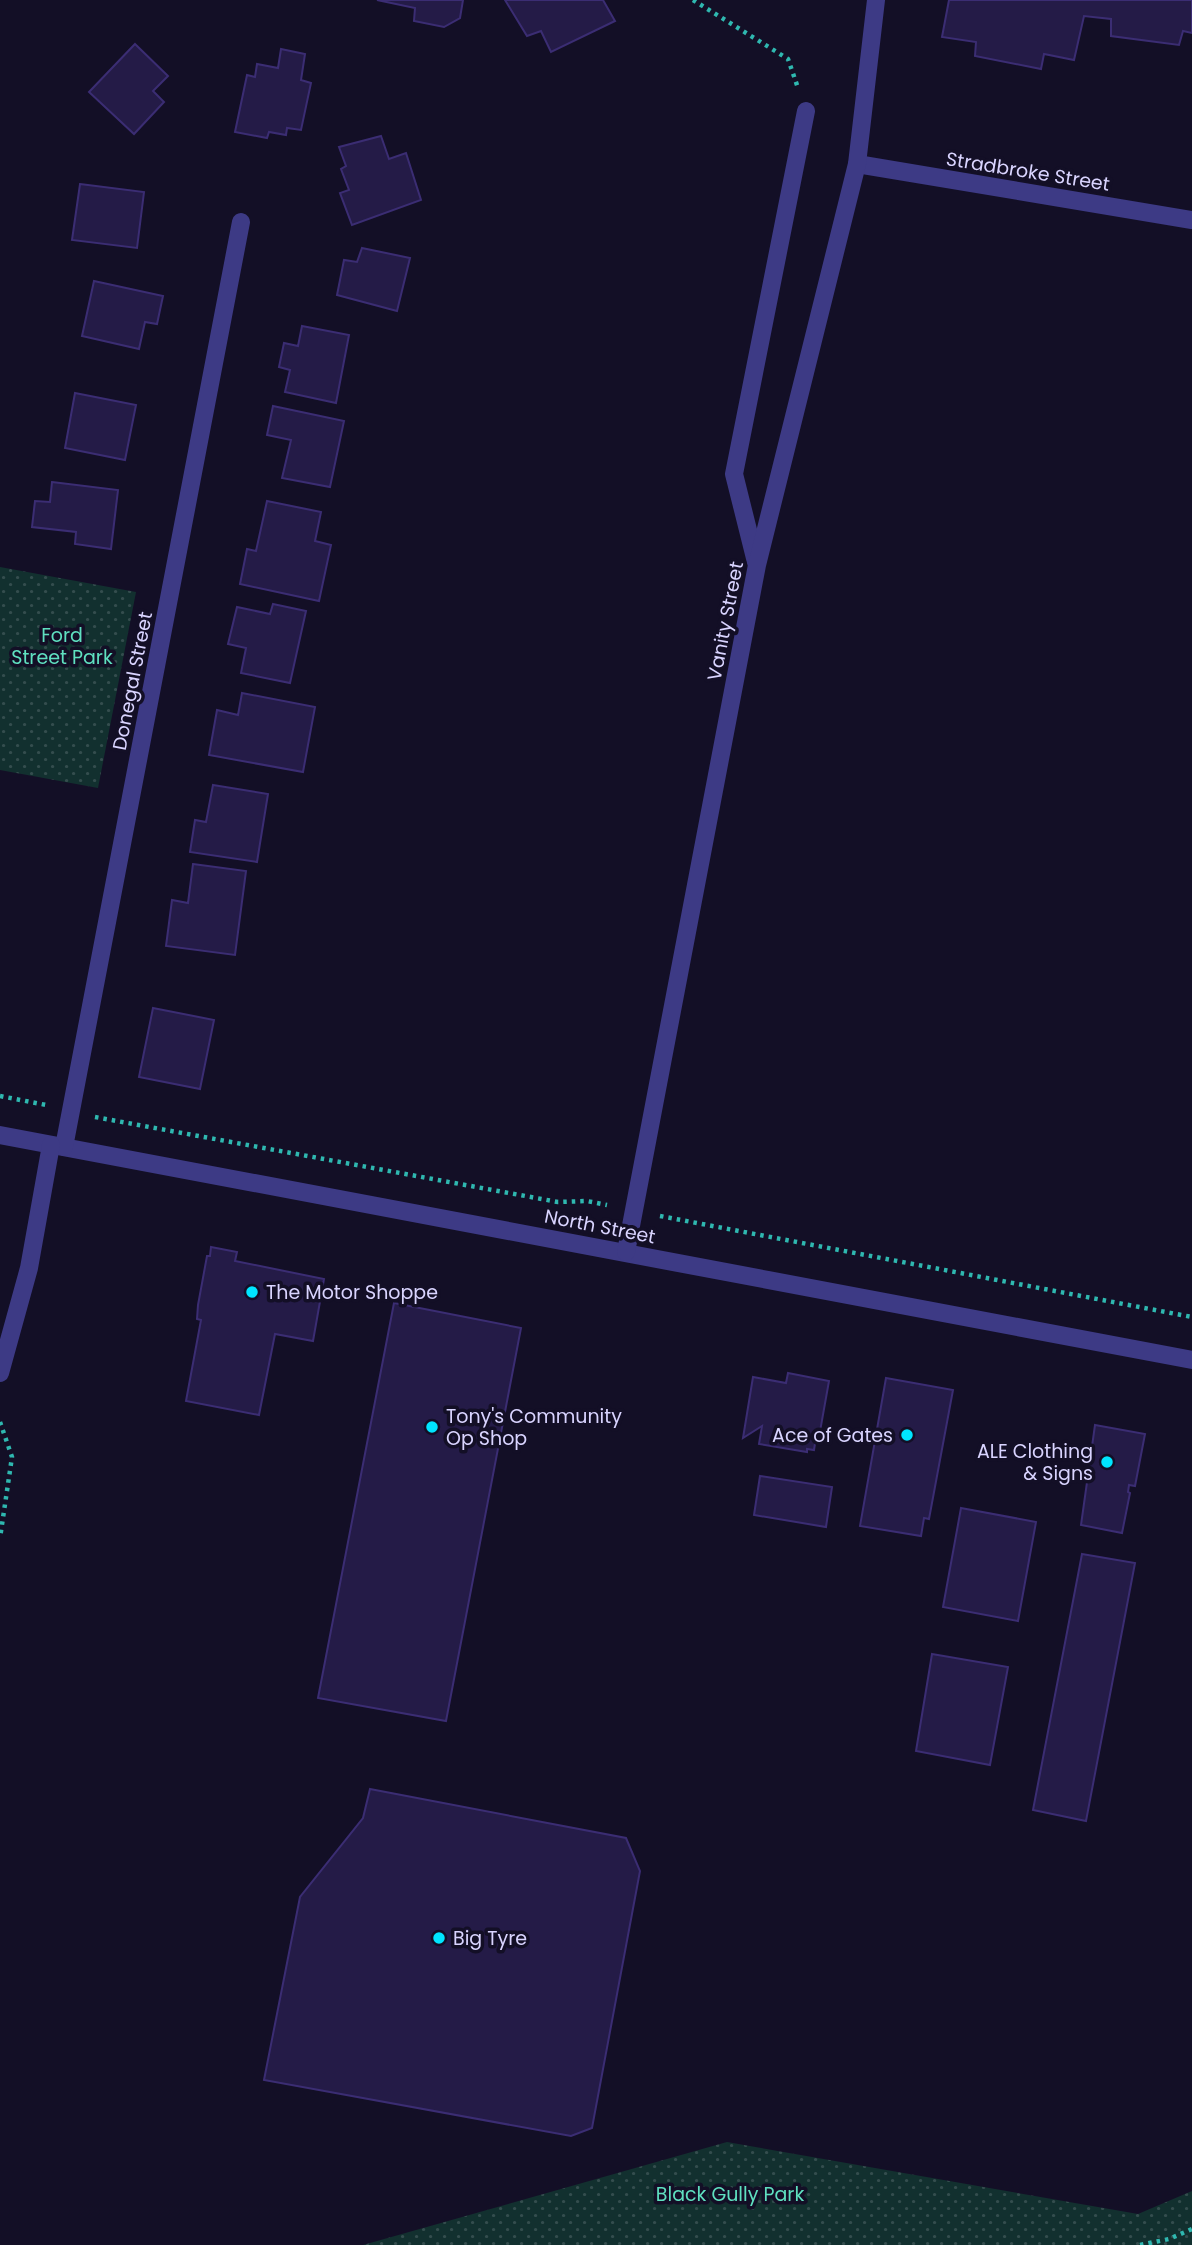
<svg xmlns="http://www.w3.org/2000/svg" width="1192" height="2245" font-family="Poppins,sans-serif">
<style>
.green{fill:url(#green-dots)}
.building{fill:#241b47;stroke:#3b2d73;stroke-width:2}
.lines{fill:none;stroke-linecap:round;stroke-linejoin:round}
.path{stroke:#2fb8b0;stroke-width:4.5;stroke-dasharray:3.5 5;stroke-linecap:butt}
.minor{stroke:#3d3a85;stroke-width:18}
.poi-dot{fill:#00e5ff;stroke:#130f26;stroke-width:2.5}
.labels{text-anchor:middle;stroke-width:7;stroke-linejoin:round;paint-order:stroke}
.street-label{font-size:19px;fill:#d9d4ff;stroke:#130f26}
.park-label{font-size:19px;fill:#5fe0c0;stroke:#130f26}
.poi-label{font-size:19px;fill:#d9d4ff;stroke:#130f26;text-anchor:start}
</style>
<defs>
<pattern id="green-dots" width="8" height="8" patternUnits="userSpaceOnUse" patternTransform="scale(1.75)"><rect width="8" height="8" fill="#12302f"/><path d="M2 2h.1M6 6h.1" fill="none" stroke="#344d4e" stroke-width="1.8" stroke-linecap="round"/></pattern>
</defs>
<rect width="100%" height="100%" fill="#130f26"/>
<g class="green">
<polygon points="0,567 136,592 98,788 0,770"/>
<polygon points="727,2142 1138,2214 1192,2191 1192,2245 363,2245"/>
</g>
<g class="building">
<polygon points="377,0 463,0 460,18 444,27 414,21 415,8"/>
<polygon points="505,0 603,0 615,21 551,52 541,31 527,36"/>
<polygon points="949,0 1192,0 1192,33 1183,31 1179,45 1111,36 1111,19 1084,16 1074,60 1044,54 1041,69 975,56 976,42 942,37"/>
<polygon points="135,44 168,76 153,91 164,102 134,134 89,92"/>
<polygon points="281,49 305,54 301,80 311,83 301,130 287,128 286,135 269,132 267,138 235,132 247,75 255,77 257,64 278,68"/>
<polygon points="381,136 389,159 406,153 421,200 352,225 340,193 349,190 341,169 346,166 339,147"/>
<polygon points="80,184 144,192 137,248 72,240"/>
<polygon points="362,248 410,258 397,311 337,295 344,260 357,262"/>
<polygon points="94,281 163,296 157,324 145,322 139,349 82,336"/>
<polygon points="302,326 349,335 336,403 285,392 290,370 279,367 284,343 298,346"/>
<polygon points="75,393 136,405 125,460 65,448"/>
<polygon points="273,406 344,421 330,487 282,478 291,440 267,435"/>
<polygon points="52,482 118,490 111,549 75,544 76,532 32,527 35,501 50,502"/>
<polygon points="267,501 321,512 315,541 331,545 319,601 240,584 247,549 256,551"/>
<polygon points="273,604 306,611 290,683 241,673 246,648 228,644 237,607 270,614"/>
<polygon points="242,693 315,707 303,772 209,755 217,710 238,715"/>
<polygon points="213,785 268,794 257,862 190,852 195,820 206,822"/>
<polygon points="193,864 246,871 235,955 166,946 172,900 188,903"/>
<polygon points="153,1008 214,1020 200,1089 139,1077"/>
<polygon points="211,1247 237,1252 235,1261 324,1279 313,1341 275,1334 259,1415 186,1401 201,1320 197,1319 198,1305 207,1256 210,1256"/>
<polygon points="394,1303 521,1328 446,1721 318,1698"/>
<polygon points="788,1373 829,1381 819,1437 816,1437 814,1450 807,1449 807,1452 759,1444 762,1426 743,1438 753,1377 786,1383"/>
<polygon points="886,1378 953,1390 929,1519 924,1518 921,1536 860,1526"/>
<polygon points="1095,1425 1145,1434 1135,1486 1129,1485 1128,1492 1130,1493 1122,1533 1081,1525"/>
<polygon points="760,1476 832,1487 826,1527 754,1515"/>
<polygon points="961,1508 1036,1522 1018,1621 943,1607"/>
<polygon points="1082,1554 1135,1563 1086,1821 1033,1810"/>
<polygon points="932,1654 1008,1667 990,1765 916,1751"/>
<polygon points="370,1789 626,1838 640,1871 592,2128 571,2136 264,2080 300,1897 363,1818"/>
</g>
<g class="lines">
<g class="path">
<polyline points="693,0 788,59 798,88"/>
<polyline points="0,1096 46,1105"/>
<polyline points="95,1117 558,1202 587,1201 607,1205"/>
<polyline points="660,1216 1192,1317"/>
<polyline points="0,1422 12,1457 0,1538"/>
<polyline points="1140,2245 1169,2239 1192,2229"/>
</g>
<g class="minor">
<polyline points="857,164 1192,220"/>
<polyline points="756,562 734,474 806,111"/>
<polyline points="0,1135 1192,1360"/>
<polyline points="64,1147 241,222"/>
<polyline points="626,1252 757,565 857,164 876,0"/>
<polyline points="0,1373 29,1268 51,1145"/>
</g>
</g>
<g class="poi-dot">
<circle cx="252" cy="1292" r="7"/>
<circle cx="432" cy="1427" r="7"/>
<circle cx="907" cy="1435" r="7"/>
<circle cx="1107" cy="1462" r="7"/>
<circle cx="439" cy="1938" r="7"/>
</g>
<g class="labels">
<g class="street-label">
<text transform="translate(1028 171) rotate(9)" y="7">Stradbroke Street</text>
<text transform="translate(725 621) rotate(-79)" y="7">Vanity Street</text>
<text transform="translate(132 681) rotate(-79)" y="7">Donegal Street</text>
<text transform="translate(600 1226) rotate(11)" y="7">North Street</text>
</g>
<g class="park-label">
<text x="62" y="642">Ford<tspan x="62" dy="22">Street Park</tspan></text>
<text x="730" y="2201">Black Gully Park</text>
</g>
<g class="poi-label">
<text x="266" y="1299">The Motor Shoppe</text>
<text x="446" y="1423">Tony's Community<tspan x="446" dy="22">Op Shop</tspan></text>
<text x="893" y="1442" text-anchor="end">Ace of Gates</text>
<text x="1093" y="1458" text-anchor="end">ALE Clothing<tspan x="1093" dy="22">&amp; Signs</tspan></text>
<text x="453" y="1945">Big Tyre</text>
</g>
</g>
</svg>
